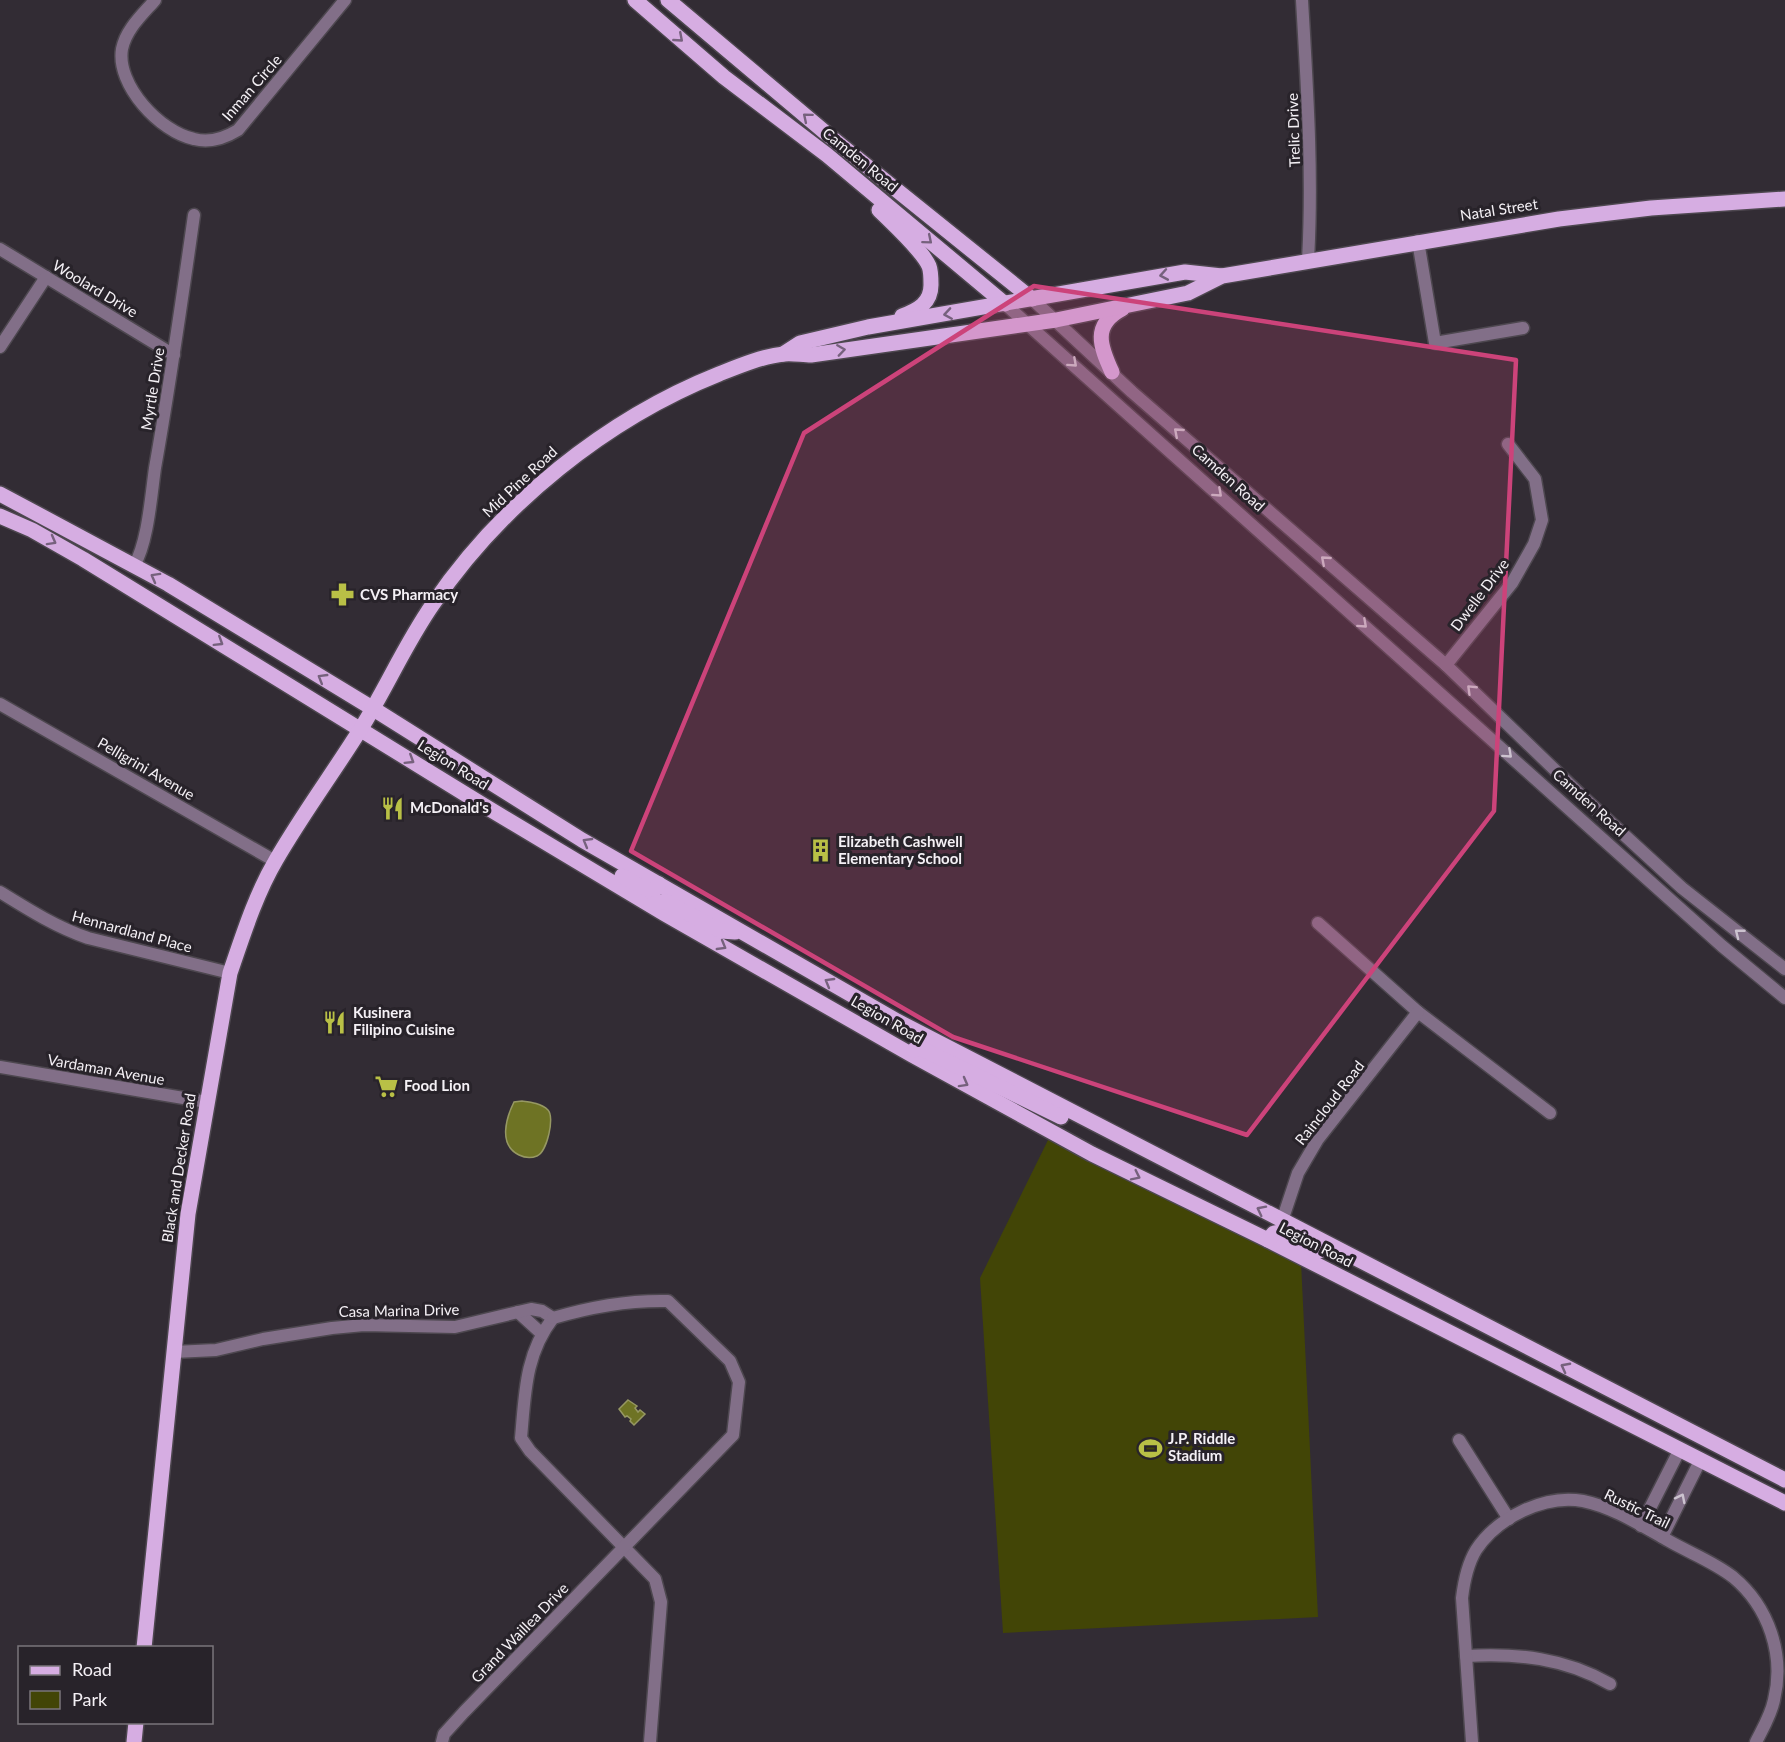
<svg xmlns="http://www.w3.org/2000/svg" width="1785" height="1742" font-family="Lato,sans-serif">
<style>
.green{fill:#424506}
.water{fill:#6e7324;stroke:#969863;stroke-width:1.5}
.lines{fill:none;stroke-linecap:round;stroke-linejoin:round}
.minor-casing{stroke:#4d474f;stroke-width:15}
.major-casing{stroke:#4d474f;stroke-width:18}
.minor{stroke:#826f88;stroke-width:12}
.major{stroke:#d6ade2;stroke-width:15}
.oneway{stroke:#76617d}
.oneway2{stroke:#ccc3cf}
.marked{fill:#cc437a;fill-opacity:0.2;stroke:#cc437a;stroke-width:4.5;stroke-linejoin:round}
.labels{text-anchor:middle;stroke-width:6;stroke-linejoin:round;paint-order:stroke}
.street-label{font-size:15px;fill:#f4f0f5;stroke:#28232a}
.poi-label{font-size:15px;font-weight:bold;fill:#f4f0f5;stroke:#28232a;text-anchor:start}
</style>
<rect width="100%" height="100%" fill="#322c34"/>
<polygon class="green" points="1049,1138 1301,1262 1318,1617 1003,1633 980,1278"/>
<g class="water">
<path d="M522 1101C530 1102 541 1103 548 1110 555 1117 547 1152 537 1156 532 1158 525 1158 519 1155 498 1145 506 1118 514 1102Z"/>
<polygon points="628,1400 637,1406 635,1408 638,1412 640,1410 645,1414 634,1425 630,1421 631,1419 627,1416 625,1417 619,1409"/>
</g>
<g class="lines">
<defs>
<g id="minor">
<path d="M155 0C143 14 126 29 122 49 116 85 160 132 194 139 209 143 225 138 238 130L345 0"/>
<path d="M1302 0C1307 87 1313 173 1308 260"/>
<polyline points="1418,241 1435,343 1523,328"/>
<polyline points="0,249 174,355"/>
<polyline points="1032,299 1132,392 1446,665 1584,798 1682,888 1785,969"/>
<polyline points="1005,304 1722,946 1785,998"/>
<polyline points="0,347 46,277"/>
<path d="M134 566C148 542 151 496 155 468 170 384 182 300 194 215"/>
<polyline points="1446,665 1512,583 1534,544 1542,520 1535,479 1508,444"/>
<polyline points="0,704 275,861"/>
<path d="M0 892C29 910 56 927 88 938L230 973"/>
<polyline points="1318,923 1418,1012 1550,1113"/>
<polyline points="0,1067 207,1102"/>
<polyline points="1282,1221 1298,1173 1318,1139 1418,1012"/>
<polyline points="518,1312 541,1333"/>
<path d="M553 1318C525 1354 525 1394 521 1438L530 1451 655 1579 661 1602 650 1742"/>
<polyline points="174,1352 216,1350 263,1339 332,1328 364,1325 455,1327 531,1309 542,1311 553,1318"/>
<polyline points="1459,1440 1509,1519"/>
<polyline points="1641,1526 1680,1449"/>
<polyline points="1662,1537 1701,1459"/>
<path d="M1466 1656C1517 1653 1565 1658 1610 1684"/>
<path d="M442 1742 444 1734 464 1712 733 1435 739 1382 730 1361 668 1301C629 1300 590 1307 553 1318"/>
<path d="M1472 1742 1462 1598C1464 1581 1467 1565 1476 1550 1497 1518 1544 1494 1583 1501 1613 1507 1642 1526 1669 1541 1690 1553 1714 1562 1733 1577 1769 1607 1785 1655 1774 1700 1771 1715 1763 1728 1756 1742"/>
</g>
<g id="major">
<polyline points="635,0 724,77 827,155 1005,304"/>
<polyline points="668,0 827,134 1032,299"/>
<path d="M879 210C892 223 922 250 929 266 931 271 931 279 931 285 931 303 918 310 902 316"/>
<polyline points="783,354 800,343 868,327 1185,272 1222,276"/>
<path d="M1112 372C1100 346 1092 325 1122 309"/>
<polyline points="0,494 168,584 372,708 582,840 897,1021 1785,1480"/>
<polyline points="0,516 32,530 83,559 483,805 665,914 912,1055 1092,1154 1268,1240 1785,1503"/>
<polyline points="622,876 650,891 654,891 659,884"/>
<polyline points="651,905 665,901 721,931 735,932"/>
<polyline points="914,1050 918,1047 1061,1117"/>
<polyline points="1268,1240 1274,1233 1279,1232 1319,1251"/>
<path d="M144 1648 188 1214 230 973C243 935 256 894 276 860 302 815 333 773 360 730 386 689 405 644 433 604 501 504 606 419 719 374 739 366 763 356 784 354 793 353 802 355 811 355L1056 320 1188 293 1222 276 1559 219 1651 208 1785 199"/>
<polyline points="134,1742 136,1722"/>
</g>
</defs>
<use href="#minor" class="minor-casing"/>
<use href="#major" class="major-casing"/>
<use href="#minor" class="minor"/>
<use href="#major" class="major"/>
</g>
<defs><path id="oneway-chevron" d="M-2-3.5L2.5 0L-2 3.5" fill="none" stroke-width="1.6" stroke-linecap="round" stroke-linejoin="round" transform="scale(1.5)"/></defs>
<g class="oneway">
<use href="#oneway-chevron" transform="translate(679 38) rotate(41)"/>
<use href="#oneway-chevron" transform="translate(807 117) rotate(-140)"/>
<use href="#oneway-chevron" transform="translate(928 240) rotate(40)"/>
<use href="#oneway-chevron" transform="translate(1164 275) rotate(170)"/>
<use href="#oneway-chevron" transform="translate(948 314) rotate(171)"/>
<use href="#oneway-chevron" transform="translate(841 350) rotate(-8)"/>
<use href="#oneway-chevron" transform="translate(52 541) rotate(29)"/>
<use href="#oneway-chevron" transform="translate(155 577) rotate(-151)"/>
<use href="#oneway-chevron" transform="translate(219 642) rotate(32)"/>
<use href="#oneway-chevron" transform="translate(322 678) rotate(-149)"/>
<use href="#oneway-chevron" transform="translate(410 760) rotate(32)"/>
<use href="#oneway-chevron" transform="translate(587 842) rotate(-150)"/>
<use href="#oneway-chevron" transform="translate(722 946) rotate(30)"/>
<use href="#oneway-chevron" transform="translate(829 982) rotate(-150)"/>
<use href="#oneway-chevron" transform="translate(964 1083) rotate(29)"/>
<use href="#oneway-chevron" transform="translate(1136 1176) rotate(26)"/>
<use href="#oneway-chevron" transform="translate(1261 1210) rotate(-153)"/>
<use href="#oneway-chevron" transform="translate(1565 1367) rotate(-152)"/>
</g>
<g class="oneway2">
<use href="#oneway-chevron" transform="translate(1073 363) rotate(42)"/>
<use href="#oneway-chevron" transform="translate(1178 432) rotate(-139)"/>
<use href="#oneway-chevron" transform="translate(1218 493) rotate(42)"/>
<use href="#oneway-chevron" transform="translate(1325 560) rotate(-139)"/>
<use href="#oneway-chevron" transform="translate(1363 624) rotate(42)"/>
<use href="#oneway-chevron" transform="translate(1471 689) rotate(-136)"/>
<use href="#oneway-chevron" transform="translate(1508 754) rotate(42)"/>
<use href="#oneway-chevron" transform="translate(1739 933) rotate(-142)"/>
<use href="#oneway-chevron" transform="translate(1681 1498) rotate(-63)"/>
</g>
<path class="marked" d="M1034 286 1516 360 1494 811 1247 1135 953 1037 631 851 804 433Z"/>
<defs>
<symbol id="pharmacy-bare" viewBox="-9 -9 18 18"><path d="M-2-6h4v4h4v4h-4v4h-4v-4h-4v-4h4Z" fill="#b9c046" stroke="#28232a" stroke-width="2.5" paint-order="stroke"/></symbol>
<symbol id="restaurant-bare" viewBox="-9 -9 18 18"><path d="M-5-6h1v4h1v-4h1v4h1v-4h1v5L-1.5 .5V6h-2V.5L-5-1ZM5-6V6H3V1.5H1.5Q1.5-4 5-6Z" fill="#b9c046" stroke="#28232a" stroke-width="2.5" paint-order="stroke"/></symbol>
<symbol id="building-bare" viewBox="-9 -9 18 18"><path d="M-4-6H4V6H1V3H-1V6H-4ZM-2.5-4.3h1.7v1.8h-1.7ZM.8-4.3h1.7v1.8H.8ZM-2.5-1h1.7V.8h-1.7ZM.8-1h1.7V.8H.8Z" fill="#b9c046" stroke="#28232a" stroke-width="2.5" paint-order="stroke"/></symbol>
<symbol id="supermarket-bare" viewBox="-9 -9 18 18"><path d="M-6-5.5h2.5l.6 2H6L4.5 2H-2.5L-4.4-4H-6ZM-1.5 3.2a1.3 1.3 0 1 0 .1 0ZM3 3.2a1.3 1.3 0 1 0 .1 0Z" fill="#b9c046" stroke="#28232a" stroke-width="2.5" paint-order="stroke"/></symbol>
<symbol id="stadium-bare" viewBox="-9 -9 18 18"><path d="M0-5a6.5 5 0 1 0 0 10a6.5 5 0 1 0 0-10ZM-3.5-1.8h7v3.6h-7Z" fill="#b9c046" stroke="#28232a" stroke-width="2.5" paint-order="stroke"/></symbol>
</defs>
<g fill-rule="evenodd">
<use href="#pharmacy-bare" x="326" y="578" width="33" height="33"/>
<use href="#restaurant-bare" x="376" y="792" width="33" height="33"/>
<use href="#building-bare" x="804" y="834" width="33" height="33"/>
<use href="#restaurant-bare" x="318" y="1006" width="33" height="33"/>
<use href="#supermarket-bare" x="370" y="1070" width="33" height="33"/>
<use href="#stadium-bare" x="1134" y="1432" width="33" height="33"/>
</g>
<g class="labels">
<g class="street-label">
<text transform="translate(252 88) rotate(-49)" y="5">Inman Circle</text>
<text transform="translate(1294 130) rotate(-92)" y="5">Trelic Drive</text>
<text transform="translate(860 160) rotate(39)" y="5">Camden Road</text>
<text transform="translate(1499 210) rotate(-9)" y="5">Natal Street</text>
<text transform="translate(95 289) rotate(31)" y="5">Woolard Drive</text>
<text transform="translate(153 389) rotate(-81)" y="5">Myrtle Drive</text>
<text transform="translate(1228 478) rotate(42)" y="5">Camden Road</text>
<text transform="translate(520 482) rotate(-43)" y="5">Mid Pine Road</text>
<text transform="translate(1480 595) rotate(-53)" y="5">Dwelle Drive</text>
<text transform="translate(453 765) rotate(32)" y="5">Legion Road</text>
<text transform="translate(146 769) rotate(30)" y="5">Pelligrini Avenue</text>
<text transform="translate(1589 803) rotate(42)" y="5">Camden Road</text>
<text transform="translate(132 932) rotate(15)" y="5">Hennardland Place</text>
<text transform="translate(887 1020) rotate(30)" y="5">Legion Road</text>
<text transform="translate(106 1070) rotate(10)" y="5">Vardaman Avenue</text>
<text transform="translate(1330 1103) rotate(-52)" y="5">Raincloud Road</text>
<text transform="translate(179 1168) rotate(-81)" y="5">Black and Decker Road</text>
<text transform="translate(1316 1245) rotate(27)" y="5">Legion Road</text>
<text transform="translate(399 1311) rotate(-1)" y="5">Casa Marina Drive</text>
<text transform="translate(1637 1509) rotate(26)" y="5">Rustic Trail</text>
<text transform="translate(520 1633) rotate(-46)" y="5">Grand Waillea Drive</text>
</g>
<g class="poi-label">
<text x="360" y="600">CVS Pharmacy</text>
<text x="410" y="813">McDonald's</text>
<text x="838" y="847">Elizabeth Cashwell<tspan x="838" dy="17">Elementary School</tspan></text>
<text x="353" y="1018">Kusinera<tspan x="353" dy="17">Filipino Cuisine</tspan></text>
<text x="404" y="1091">Food Lion</text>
<text x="1168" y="1444">J.P. Riddle<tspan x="1168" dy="17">Stadium</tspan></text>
</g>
</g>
<rect x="18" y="1646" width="195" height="78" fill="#28232a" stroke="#7a757b" stroke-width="1.5"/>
<rect x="30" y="1666" width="30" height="9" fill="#d6ade2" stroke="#7a757b" stroke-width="1.5"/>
<text x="72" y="1676" font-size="18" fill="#f4f0f5">Road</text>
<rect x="30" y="1691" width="30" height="18" fill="#424506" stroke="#7a757b" stroke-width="1.5"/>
<text x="72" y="1706" font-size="18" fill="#f4f0f5">Park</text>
</svg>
